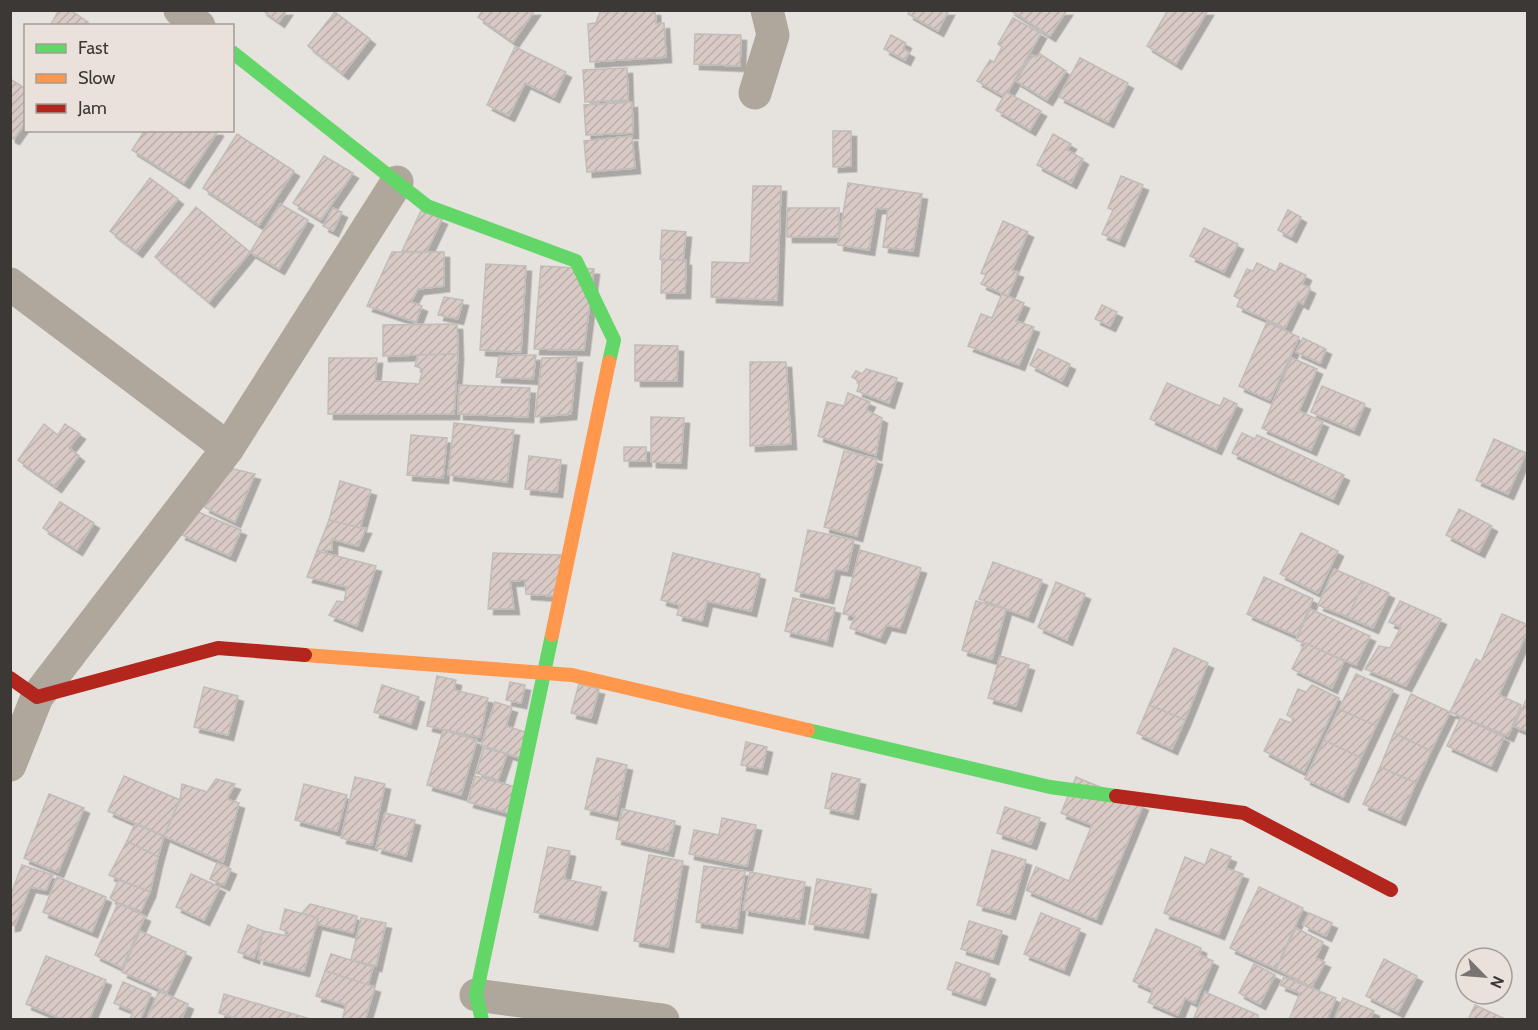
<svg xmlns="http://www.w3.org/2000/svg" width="1538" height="1030" font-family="Cabin,sans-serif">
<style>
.building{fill:url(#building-hatch);stroke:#c0bcb9;stroke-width:1.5;filter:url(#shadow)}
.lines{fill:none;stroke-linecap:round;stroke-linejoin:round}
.street{stroke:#afa69c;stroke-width:33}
.fast{stroke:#63d668;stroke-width:14}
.slow{stroke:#ff974d;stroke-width:14}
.jam{stroke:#b3261e;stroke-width:14}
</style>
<defs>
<pattern id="building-hatch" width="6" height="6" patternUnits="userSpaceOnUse" patternTransform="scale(1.5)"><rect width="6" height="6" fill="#d9cac5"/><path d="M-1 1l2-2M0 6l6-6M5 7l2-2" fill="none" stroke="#bbaeaa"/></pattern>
<filter id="shadow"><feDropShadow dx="5.5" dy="5.5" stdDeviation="0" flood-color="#0004"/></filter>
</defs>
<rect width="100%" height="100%" fill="#e6e2de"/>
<g class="building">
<polygon points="59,10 70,10 88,22 86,26 50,26"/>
<polygon points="262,10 287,10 279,22"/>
<polygon points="483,10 535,10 513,42 478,17"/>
<polygon points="655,10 656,24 664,23 666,57 590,62 588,24 596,23 600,12"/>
<polygon points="910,10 949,10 938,31 908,14"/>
<polygon points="1010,10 1067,10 1050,36"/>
<polygon points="1168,10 1208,10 1176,64 1147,46"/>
<polygon points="335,12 370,39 343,74 308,46"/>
<polygon points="1013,18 1041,33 1005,97 977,81 990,60 994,62 1002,47 998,44"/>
<polygon points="695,34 741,35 740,66 694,64"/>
<polygon points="891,35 906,43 903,49 909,52 905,60 884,49"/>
<polygon points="515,47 566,72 554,97 525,83 509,116 487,105"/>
<polygon points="1040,54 1066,71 1047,100 1016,81 1032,55 1036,57"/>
<polygon points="1080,58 1128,83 1108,122 1059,97"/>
<polygon points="627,68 628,100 585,102 583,70"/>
<polygon points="10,79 26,89 26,122 14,139 10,137"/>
<polygon points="1006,92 1041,111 1030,130 996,110"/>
<polygon points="632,102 633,133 586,135 584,105"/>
<polygon points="145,130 217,130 218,131 184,183 132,150"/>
<polygon points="833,131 851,131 851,166 833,167"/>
<polygon points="237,134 294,171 259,225 203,188"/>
<polygon points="1053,134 1071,144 1067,150 1083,159 1071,183 1037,165"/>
<polygon points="632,136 635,168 587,172 584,141"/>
<polygon points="324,156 353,173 321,220 293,203"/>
<polygon points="1121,176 1143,185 1119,241 1102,234 1113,210 1108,208"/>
<polygon points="150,178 178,199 137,252 110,231"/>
<polygon points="848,183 922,194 913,251 883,247 888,209 876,208 869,250 838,245"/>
<polygon points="753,186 781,186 777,300 711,297 712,262 750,263"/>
<polygon points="280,204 308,220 279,269 250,252"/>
<polygon points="196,207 250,252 209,302 155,257"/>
<polygon points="333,208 342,212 333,231 323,226"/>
<rect x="787" y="208" width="52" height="29"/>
<polygon points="1288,210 1301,217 1291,237 1278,230"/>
<polygon points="421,211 442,219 426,253 402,251"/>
<polygon points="1003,221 1028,232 1012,270 1018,272 1008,296 981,284 986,275 981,273"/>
<polygon points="1204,228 1238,244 1224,272 1190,256"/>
<polygon points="662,230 686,232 683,261 660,259"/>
<polygon points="392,252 444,252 444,286 418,289 411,302 422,306 416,322 367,306"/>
<polygon points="662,260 686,260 685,293 661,293"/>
<polygon points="1257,263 1276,272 1280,263 1306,275 1302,284 1310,288 1303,304 1298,301 1285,328 1237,306 1240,299 1234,296 1247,269 1253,271"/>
<polygon points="486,264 526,266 521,352 480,350"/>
<polygon points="541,266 594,269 584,350 534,349"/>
<polygon points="1002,294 1024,303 1016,321 1034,327 1019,365 968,346 981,314 992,318"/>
<polygon points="444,297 463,300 458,319 438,315"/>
<polygon points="1102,305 1117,312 1110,326 1095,319"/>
<polygon points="1267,322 1299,337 1270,400 1239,386"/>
<polygon points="457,324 458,354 383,356 383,325"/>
<polygon points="1303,338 1326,349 1320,363 1296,352"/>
<polygon points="635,345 678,346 677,381 635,381"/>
<polygon points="1038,349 1070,364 1062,381 1030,365"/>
<polygon points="458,354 454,414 328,414 329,358 377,358 375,381 419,384 423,369 415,366 418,355"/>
<polygon points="536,355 533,379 496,377 499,356"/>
<polygon points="577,357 571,414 535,417 542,358"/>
<polygon points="1292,358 1317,369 1299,411 1323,422 1311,450 1262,428"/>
<polygon points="750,362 786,362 791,444 750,446"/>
<polygon points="866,369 897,378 889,403 857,391 860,382 852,377 856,371 862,374"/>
<polygon points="1167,383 1220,406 1224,398 1237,404 1216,449 1150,419"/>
<polygon points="459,385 530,388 528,417 458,414"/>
<polygon points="1322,386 1365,404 1354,430 1311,412"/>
<polygon points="848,393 870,402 866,410 882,418 876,455 818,436 827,402 844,406"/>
<polygon points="651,417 684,418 681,463 651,462"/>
<polygon points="454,423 514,430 507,482 448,475"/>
<polygon points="44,424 58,435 65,424 80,434 69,448 79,456 56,487 18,460"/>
<polygon points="1242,433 1255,439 1257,435 1344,475 1333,499 1232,453"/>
<polygon points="411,435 447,438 443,478 407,475"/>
<polygon points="1494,439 1526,453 1508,494 1476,480"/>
<rect x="624" y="447" width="22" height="14"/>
<polygon points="844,451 877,459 857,536 824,527"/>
<polygon points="529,456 561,460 557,492 525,489"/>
<polygon points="229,468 255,474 235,522 204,507"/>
<polygon points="340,481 371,490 360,528 329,520"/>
<polygon points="60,502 94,523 77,550 43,528"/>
<polygon points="191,509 241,530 230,556 180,534"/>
<polygon points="1459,509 1492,526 1479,552 1446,535"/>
<polygon points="329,520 360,528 366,528 358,546 332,539 332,550 317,551"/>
<polygon points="808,530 854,540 847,571 835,569 828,598 795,591"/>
<polygon points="1301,533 1338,551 1318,593 1280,574"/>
<polygon points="860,550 921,568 900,628 886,625 880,638 850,628 855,616 843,614"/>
<polygon points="317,551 376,566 357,626 329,615 337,601 344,602 347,587 307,577"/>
<polygon points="493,553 562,555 556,596 526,594 525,580 510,581 514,609 488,609"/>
<polygon points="673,553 760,574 751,611 707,601 702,621 677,615 680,605 661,600"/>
<polygon points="993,562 1042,580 1028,617 979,599"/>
<polygon points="1334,569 1364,582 1348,617 1318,605"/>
<polygon points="1264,577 1313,599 1297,636 1247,614"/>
<polygon points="1056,582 1085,594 1067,640 1038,627"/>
<polygon points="1364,582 1389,593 1373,628 1348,617"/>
<polygon points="793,598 835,608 827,641 785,631"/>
<polygon points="976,601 1006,609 992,659 962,650"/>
<polygon points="1400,601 1441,619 1406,686 1365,669 1379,646 1390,648 1401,627 1389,622"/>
<polygon points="1310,609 1370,636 1356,665 1296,640"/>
<polygon points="1502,614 1528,625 1528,630 1499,695 1521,705 1508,736 1450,712 1476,659 1481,662"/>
<polygon points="1305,643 1344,661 1332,688 1292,669"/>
<polygon points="1174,648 1208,663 1185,720 1149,705"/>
<polygon points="1000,656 1029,665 1016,706 988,698"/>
<polygon points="1356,674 1393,690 1376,726 1339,709"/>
<polygon points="437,676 456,680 454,690 488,698 480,737 427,726"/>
<polygon points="510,682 525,685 521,703 506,700"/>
<polygon points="579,684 599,689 591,718 571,713"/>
<polygon points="382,685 419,697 411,724 374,712"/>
<polygon points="1312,685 1339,698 1304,772 1264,751 1280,719 1292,723 1294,719 1287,715 1298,689 1306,692"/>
<polygon points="204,687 238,696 228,735 194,727"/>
<polygon points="1411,694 1450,712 1431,751 1394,733"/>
<polygon points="1528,696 1528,732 1514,726"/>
<polygon points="495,702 512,707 506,726 528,733 520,758 481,745"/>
<polygon points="1149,705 1185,720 1172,749 1137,733"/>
<polygon points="1339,709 1376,726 1361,758 1324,740"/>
<polygon points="1461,717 1504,737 1491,766 1447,746"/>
<polygon points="443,730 477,740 461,795 427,785"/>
<polygon points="1394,733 1431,751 1416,783 1380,767"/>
<polygon points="1324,740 1361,758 1343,797 1305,779"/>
<polygon points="746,742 767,747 762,769 741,765"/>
<polygon points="484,748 507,754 498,780 476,773"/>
<polygon points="597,758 627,765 616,816 585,809"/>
<polygon points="1380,767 1416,783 1400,820 1363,804"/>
<polygon points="832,773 860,779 853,814 825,808"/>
<polygon points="124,776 180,800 164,836 108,811"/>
<polygon points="475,776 516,787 508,813 468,802"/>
<polygon points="355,777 385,784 372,845 341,838"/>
<polygon points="1076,777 1143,805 1096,919 1026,890 1036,867 1069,881 1092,825 1061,813"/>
<polygon points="216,779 235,784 227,799 239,803 223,862 164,836 180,800 182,784 207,792"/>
<polygon points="304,784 347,795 337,831 295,820"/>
<polygon points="49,794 84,808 58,872 24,858"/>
<polygon points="1005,807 1040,818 1031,844 997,833"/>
<polygon points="622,809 675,821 668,851 616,839"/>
<polygon points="385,813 415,820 406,856 376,848"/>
<polygon points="722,818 756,825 747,866 689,854 694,830 719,835"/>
<polygon points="135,824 164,836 158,857 127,841"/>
<polygon points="127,841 158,857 150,892 109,875"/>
<polygon points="548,847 570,851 564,879 601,887 592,925 534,912"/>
<polygon points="1211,849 1231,857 1226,868 1243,874 1219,934 1164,913 1185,857 1205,865"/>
<polygon points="992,850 1026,860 1010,914 977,905"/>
<polygon points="649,855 683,861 668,947 634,941"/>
<polygon points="217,863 231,869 224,885 210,879"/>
<polygon points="22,865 53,875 46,890 30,887 15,925 10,926 10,897"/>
<polygon points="704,866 745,871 737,928 696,922"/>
<polygon points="750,872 805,882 799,919 743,910"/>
<polygon points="191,874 220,887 204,920 176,907"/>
<polygon points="57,877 106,897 92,932 43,912"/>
<polygon points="817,879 871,889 863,933 809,924"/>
<polygon points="119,880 150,892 141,911 118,903 110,898"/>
<polygon points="1259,887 1303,908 1276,969 1230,948"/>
<polygon points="118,903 145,916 122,968 95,955"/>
<polygon points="310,904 357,916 353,933 317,924 318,918 302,913"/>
<polygon points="285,909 318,918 304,971 258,959 263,931 287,936 288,932 280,929"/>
<polygon points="1041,913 1080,929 1064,970 1024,954"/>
<polygon points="1309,913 1332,923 1326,936 1303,925"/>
<polygon points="361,918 386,923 376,966 351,960"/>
<polygon points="969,921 1002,931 993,959 961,949"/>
<polygon points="248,925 263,931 254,958 238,952"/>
<polygon points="1296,928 1323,942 1316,958 1325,962 1312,987 1276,969"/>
<polygon points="1156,929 1201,948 1200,955 1213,961 1195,1003 1185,998 1178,1015 1148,1002 1153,990 1133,981"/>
<polygon points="140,931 186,952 167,992 122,972"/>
<polygon points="331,954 373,967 368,985 325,971"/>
<polygon points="46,956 106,980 89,1020 64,1020 26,1004"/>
<polygon points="1384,959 1417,976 1398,1012 1366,996"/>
<polygon points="956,962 990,974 980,1000 947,989"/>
<polygon points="1254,964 1275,975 1260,1004 1239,993"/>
<polygon points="325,971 375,987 365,1020 342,1020 346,1005 316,996"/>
<polygon points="1284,977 1336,998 1327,1020 1289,1020 1300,993 1280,985"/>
<polygon points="123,982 151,994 140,1020 130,1020 133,1011 114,1003"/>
<polygon points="159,991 188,1004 181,1020 146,1020"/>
<polygon points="1205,992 1258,1015 1257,1020 1193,1020"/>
<polygon points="224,994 314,1020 243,1020 219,1013"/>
<polygon points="1343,998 1374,1011 1370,1020 1334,1020"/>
<polygon points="1475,1005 1505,1019 1468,1020"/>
</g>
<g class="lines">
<g class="street">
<polyline points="180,10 199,26"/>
<polyline points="755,93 773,35 767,10"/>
<polyline points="10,284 228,448"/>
<polyline points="10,765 37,697 228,448 397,182"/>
<polyline points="476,995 663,1020"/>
</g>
<g class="fast">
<polyline points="232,52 427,206 576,261 614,340 609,362"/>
<polyline points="808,730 1050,787 1116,796"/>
<polyline points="482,1020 476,995 552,635"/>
</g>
<g class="slow">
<polyline points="552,635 609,362"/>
<polyline points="305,655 572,675 808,730"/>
</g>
<g class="jam">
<polyline points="10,678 37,697 218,648 305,655"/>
<polyline points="1116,796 1244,813 1391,890"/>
</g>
</g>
<rect width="1538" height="1030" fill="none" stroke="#3c3836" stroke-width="24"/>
<rect x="24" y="24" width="210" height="108" fill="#eae1db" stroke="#a49d99" stroke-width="1.5"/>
<rect x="36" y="44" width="30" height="9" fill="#63d668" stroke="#a49d99" stroke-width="1.5"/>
<text x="78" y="54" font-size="18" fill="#3c3836">Fast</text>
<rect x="36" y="74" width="30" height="9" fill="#ff974d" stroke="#a49d99" stroke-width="1.5"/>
<text x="78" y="84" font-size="18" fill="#3c3836">Slow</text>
<rect x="36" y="104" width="30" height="9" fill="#b3261e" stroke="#a49d99" stroke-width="1.5"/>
<text x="78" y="114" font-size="18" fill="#3c3836">Jam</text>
<g transform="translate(1484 976) rotate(115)"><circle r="28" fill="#eae1db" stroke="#a49d99" stroke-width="1.5"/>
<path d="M0-4.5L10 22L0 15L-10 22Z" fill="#787471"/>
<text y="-9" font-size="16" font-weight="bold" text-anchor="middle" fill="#3c3836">N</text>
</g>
</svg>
